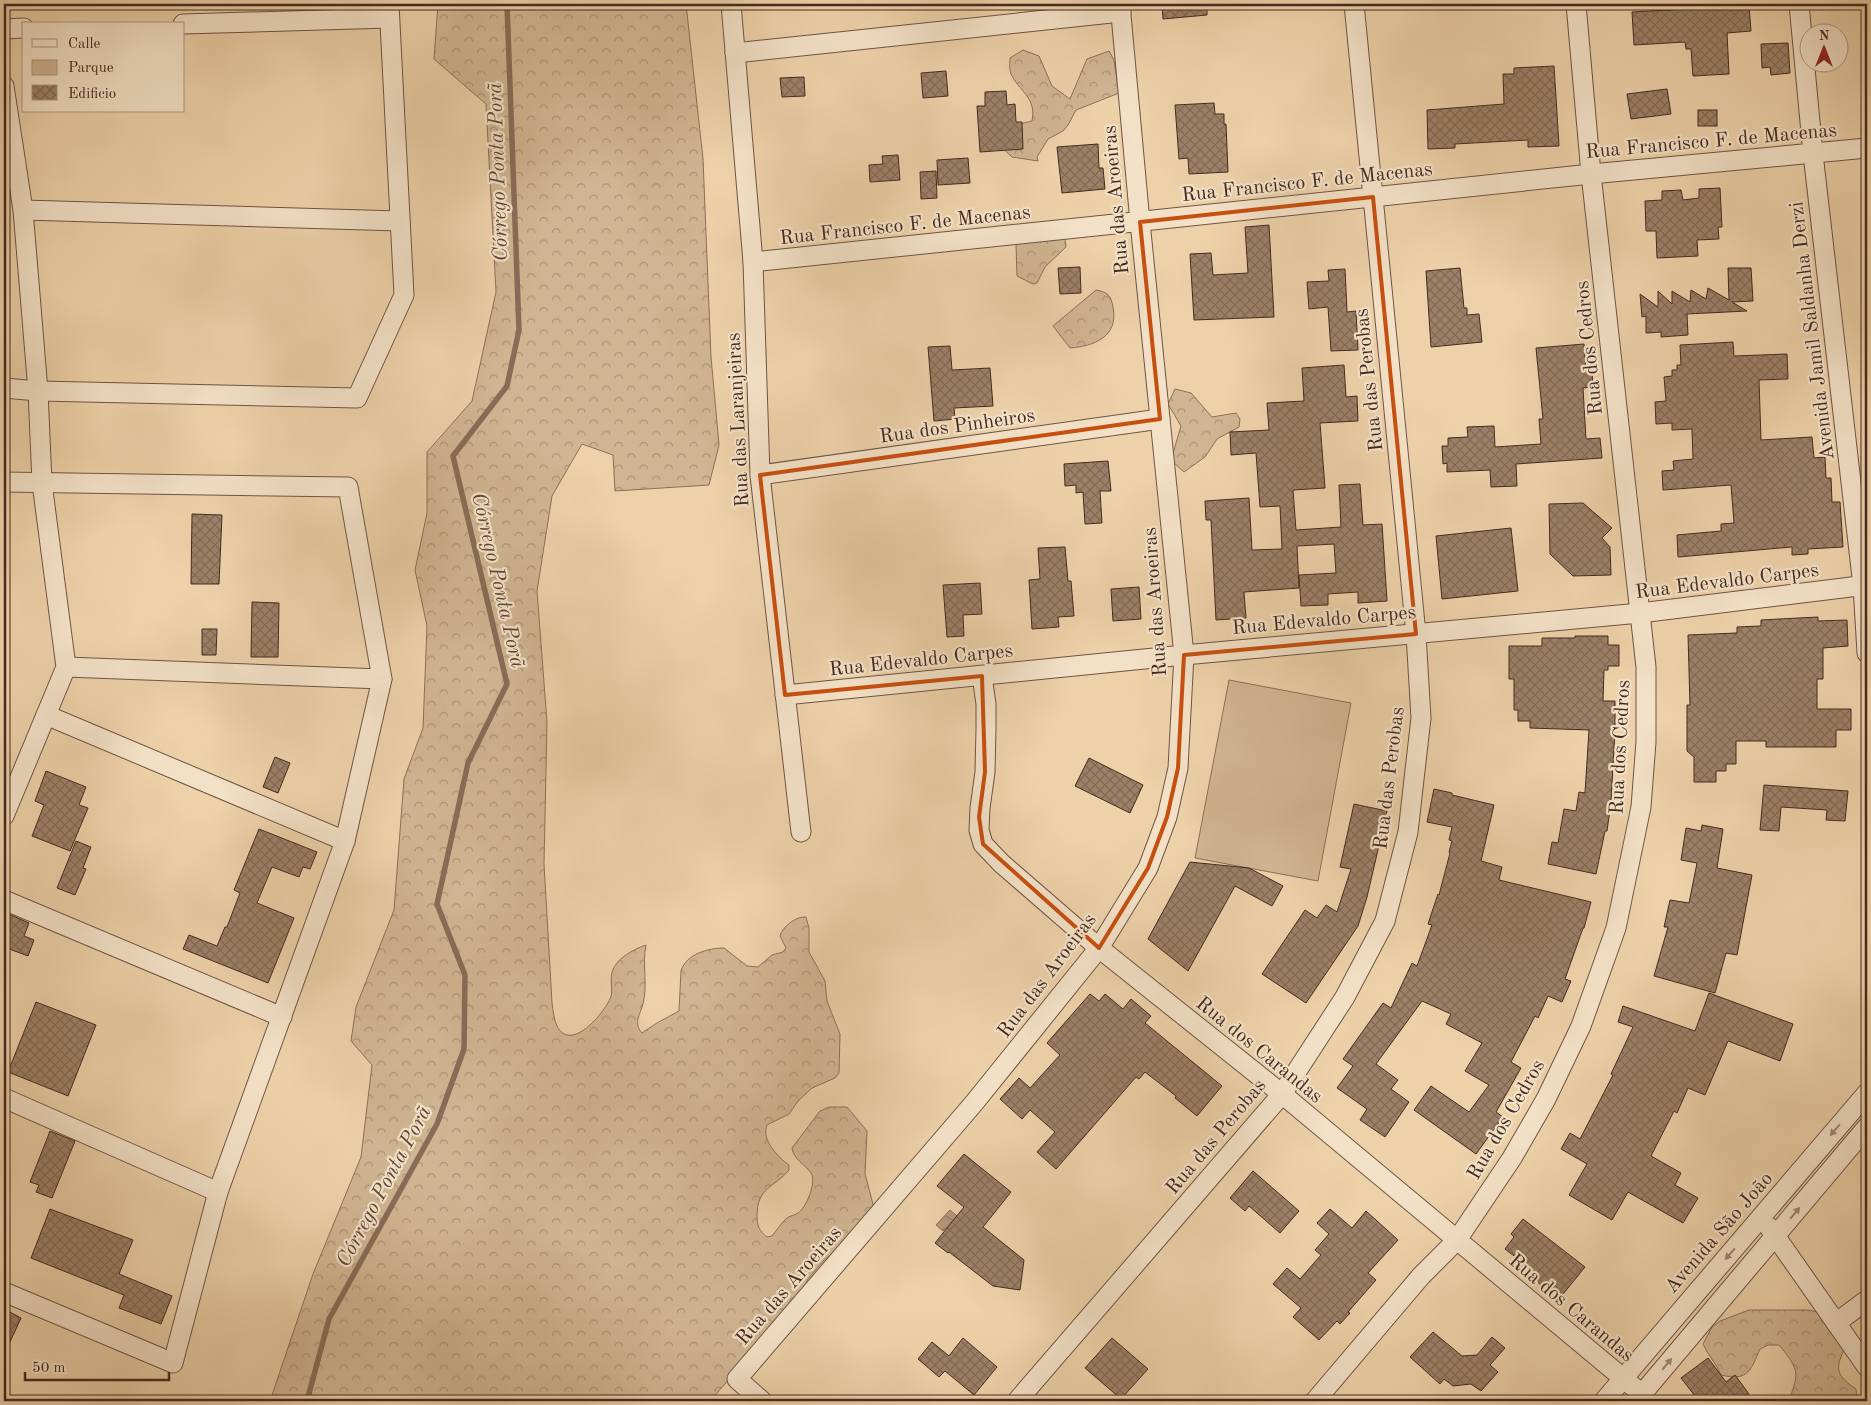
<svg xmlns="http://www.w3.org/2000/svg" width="1871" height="1405" font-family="'Old Standard TT',serif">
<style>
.forest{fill:url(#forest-crowns);stroke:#8a705a}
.park{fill:#d0b592;stroke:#8a705a}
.water{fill:url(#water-waves);stroke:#886c57}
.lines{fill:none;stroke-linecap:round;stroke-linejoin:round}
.stream{stroke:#886c57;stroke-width:5.5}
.building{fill:url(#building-cross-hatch);stroke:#452a21}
.minor-casing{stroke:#6f5443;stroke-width:21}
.minor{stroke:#f3e1c7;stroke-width:19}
.oneway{fill:#9c8674}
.marked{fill:none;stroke:#c75010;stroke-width:4;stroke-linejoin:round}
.labels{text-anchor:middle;stroke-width:4.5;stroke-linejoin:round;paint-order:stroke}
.street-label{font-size:20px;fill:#452a21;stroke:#f3e1c7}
.water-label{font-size:21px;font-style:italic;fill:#614638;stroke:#f3e1c7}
</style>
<defs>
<pattern id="forest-crowns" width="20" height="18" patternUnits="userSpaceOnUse" patternTransform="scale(1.25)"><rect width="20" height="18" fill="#d0b592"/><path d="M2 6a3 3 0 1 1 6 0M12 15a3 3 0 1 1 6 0" fill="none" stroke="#ab9377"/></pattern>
<pattern id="water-waves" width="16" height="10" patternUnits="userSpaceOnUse" patternTransform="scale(1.25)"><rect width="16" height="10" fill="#b4987b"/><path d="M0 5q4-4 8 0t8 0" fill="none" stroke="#947c64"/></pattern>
<pattern id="building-cross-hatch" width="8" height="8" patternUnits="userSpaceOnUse" patternTransform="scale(1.25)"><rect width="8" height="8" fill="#9c8168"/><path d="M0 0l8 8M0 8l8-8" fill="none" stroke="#816a55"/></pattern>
</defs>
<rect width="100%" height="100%" fill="#edd1a9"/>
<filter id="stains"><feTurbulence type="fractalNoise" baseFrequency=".004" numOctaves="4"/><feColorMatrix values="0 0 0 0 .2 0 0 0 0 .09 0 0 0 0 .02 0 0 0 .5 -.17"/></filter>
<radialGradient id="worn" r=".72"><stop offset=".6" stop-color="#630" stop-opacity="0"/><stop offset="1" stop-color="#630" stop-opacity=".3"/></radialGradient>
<g class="forest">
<path d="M438 4H686L703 159 711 357 719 445 709 485 615 491 613 455 582 444 552 496 537 591 547 722 544 864 552 1003C553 1010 554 1020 557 1026 571 1053 603 1014 610 999 615 989 606 976 617 963 623 955 637 948 646 945 642 964 648 985 643 1004 640 1015 633 1023 642 1033L657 1023 679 1011 681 971C686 954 708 948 724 948L747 966 758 967 772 955 783 952 786 948 780 936C782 927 796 916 806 917L809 928V952L825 981 827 1001 840 1034 839 1073 835 1078 812 1088 798 1101 789 1114 767 1125C761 1140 778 1157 789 1165V1170C774 1188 757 1187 757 1216 757 1225 759 1231 767 1237L772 1236C777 1230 781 1223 787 1218 791 1215 794 1216 798 1213 806 1208 817 1182 811 1173 806 1165 793 1159 792 1148L820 1111 829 1107H847L867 1131 865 1174 874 1208 862 1230 824 1260 808 1279 804 1288 739 1368 710 1401H270L313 1274 361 1157 372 1065 351 1041 356 1007 394 910 404 779 423 728 427 626 415 570 427 513V452L472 401 496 292 486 104 434 59Z"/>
<path d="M1023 50 1039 56 1052 86 1070 99 1087 59 1109 51 1114 60 1119 93 1076 110 1068 125 1063 131 1048 139 1037 157 1038 161 1012 157 999 145 1000 129 1032 121C1037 98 1019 91 1011 74 1009 70 1010 63 1010 58Z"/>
<polygon points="1049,225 1064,232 1066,247 1045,267 1037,283 1033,284 1017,276 1016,244"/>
<path d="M1096 290C1108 292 1111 296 1113 307 1119 337 1094 346 1070 348L1053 326Z"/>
<polygon points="1175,389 1191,393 1212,417 1236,413 1240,419 1239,427 1217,439 1205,457 1184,472 1171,460 1181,426 1168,404"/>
<path d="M1749 1310H1810L1820 1313 1844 1350C1834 1370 1838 1377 1856 1389L1857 1401H1835L1831 1399 1823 1401H1795L1791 1396C1792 1390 1796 1382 1796 1376 1796 1364 1786 1354 1779 1345H1768L1760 1349C1751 1369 1749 1382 1721 1375 1717 1364 1708 1356 1703 1344L1712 1327 1720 1321Z"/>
</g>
<polygon class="park" points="1229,680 1351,703 1318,881 1195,858"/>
<polygon class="water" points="950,1210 957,1216 943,1231 936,1225"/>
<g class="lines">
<polyline class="stream" points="307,1401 329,1319 437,1124 464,1049 465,975 437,904 468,763 507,684 453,456 507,386 519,330 507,4"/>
</g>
<g class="building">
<polygon points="1162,4 1207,4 1207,15 1163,19"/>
<polygon points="1687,4 1712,4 1712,8 1749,5 1751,31 1727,33 1729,74 1693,76 1691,49 1686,49 1685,42 1634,45 1632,12 1687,9"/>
<polygon points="1788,43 1790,73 1771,75 1770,67 1762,68 1761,44"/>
<polygon points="1554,66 1559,146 1528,147 1528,140 1455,144 1455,148 1428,149 1427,110 1504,104 1503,74 1514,74 1514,68"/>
<polygon points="946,71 948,96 923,98 921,73"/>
<polygon points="804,77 805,96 782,97 780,78"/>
<polygon points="1667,89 1671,114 1631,119 1627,94"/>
<polygon points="1006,91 1007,105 1015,104 1016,122 1022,122 1023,149 980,152 977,106 985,106 985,92"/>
<polygon points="1214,103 1215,114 1224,114 1224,124 1226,124 1228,172 1189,174 1188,158 1179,159 1175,105"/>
<rect x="1698" y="110" width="19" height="16"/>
<polygon points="1098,144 1099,168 1103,168 1105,189 1062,193 1057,147"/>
<polygon points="898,155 900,180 870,182 869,165 883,164 882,156"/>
<polygon points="968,158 970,183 938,185 937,160"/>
<polygon points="936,171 937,198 921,199 920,172"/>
<polygon points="1720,188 1722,227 1718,227 1719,239 1697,240 1698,256 1657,258 1656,231 1646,231 1645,201 1662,200 1662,191 1681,190 1683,200 1699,198 1699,189"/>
<polygon points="1269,225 1274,317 1194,320 1190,254 1211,253 1213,275 1248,273 1245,227"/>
<polygon points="1080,267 1081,293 1060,294 1058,268"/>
<polygon points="1460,268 1464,308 1467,308 1467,315 1479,314 1482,342 1431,347 1426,271"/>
<polygon points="1728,268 1751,268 1753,301 1732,302 1747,311 1687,314 1688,335 1661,337 1661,332 1646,333 1646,316 1642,317 1640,294 1658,307 1658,291 1672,304 1672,291 1690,302 1691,290 1706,299 1708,288 1729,300"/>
<polygon points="1345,269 1347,312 1356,311 1358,350 1331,351 1328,307 1309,309 1307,282 1329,281 1328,270"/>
<polygon points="1733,342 1734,356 1787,354 1788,379 1759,380 1761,440 1812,437 1814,458 1825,457 1826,478 1831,478 1832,502 1840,502 1843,547 1808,549 1808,554 1792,555 1792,547 1678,557 1677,535 1721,531 1721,524 1734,523 1731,485 1663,490 1662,471 1674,470 1673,461 1693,459 1692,429 1672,430 1672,423 1656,424 1655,402 1666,401 1664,377 1672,376 1672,370 1677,370 1677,365 1681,365 1680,345"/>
<polygon points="1584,344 1586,371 1592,371 1593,387 1583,388 1586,439 1600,438 1602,458 1516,464 1517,486 1491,487 1490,470 1447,472 1447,463 1443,464 1442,446 1448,446 1448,438 1468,437 1467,427 1494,426 1495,447 1541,444 1539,419 1543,419 1536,348"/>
<polygon points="950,346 952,370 990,368 993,406 954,408 955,419 934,421 928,347"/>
<polygon points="1344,365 1346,397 1357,396 1358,421 1320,423 1325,488 1293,490 1296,530 1341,527 1339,485 1360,484 1363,525 1382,524 1387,601 1358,603 1358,592 1328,594 1328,605 1301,606 1299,575 1336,573 1334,544 1297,546 1299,588 1244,592 1246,618 1216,620 1211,520 1206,520 1205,501 1249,498 1252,550 1282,549 1280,506 1260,507 1256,453 1231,455 1230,432 1269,430 1267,403 1304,401 1302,368"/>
<polygon points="1108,461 1111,491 1100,491 1102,523 1085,524 1083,492 1076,493 1076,485 1065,486 1064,464"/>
<polygon points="1583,503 1612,528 1602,538 1610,547 1611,575 1573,576 1550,554 1549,504"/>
<polygon points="192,514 222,515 219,584 191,584"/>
<polygon points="1511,528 1518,591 1442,599 1436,536"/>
<polygon points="1065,547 1068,581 1071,581 1074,616 1058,617 1059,627 1032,629 1029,580 1040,579 1038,548"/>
<polygon points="980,583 982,614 963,615 964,636 947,637 943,585"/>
<polygon points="1139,587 1141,619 1113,621 1111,589"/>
<polygon points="252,602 279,603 278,657 251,657"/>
<polygon points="1818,617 1818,621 1847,620 1848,646 1823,648 1823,679 1817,679 1817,709 1851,709 1851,730 1836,730 1836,747 1766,747 1766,741 1736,741 1736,764 1726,764 1726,771 1716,771 1716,782 1694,782 1694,757 1687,751 1687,705 1690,705 1688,635 1737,633 1737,627 1761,626 1761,620"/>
<polygon points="202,629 217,629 216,655 202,655"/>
<polygon points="1575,636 1608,636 1608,645 1619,645 1619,666 1608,666 1608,670 1604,670 1603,701 1615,701 1615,730 1611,802 1607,831 1605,831 1596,874 1548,864 1552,842 1558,843 1564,809 1576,811 1579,792 1585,793 1589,730 1530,728 1530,721 1518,721 1518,710 1514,710 1514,679 1509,679 1509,646 1542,646 1542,638 1575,638"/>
<polygon points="275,757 290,763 278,793 263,787"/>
<polygon points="1089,758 1143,785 1130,813 1075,786"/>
<polygon points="46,771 86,787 79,805 88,808 70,851 32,836 44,805 35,801"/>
<polygon points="1764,785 1848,791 1845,821 1826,820 1827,810 1781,807 1779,831 1760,830"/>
<polygon points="1434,789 1452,793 1452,795 1494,805 1481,861 1502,867 1499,880 1591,902 1584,928 1583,928 1565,979 1571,981 1562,1002 1548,996 1538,1018 1535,1016 1511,1062 1521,1068 1496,1112 1503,1117 1476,1154 1414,1110 1431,1086 1469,1112 1489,1085 1465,1071 1482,1043 1446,1024 1451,1014 1422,1001 1376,1064 1398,1080 1391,1089 1409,1102 1385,1137 1360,1120 1367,1109 1337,1088 1353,1066 1343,1059 1383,1003 1391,1008 1412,963 1417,966 1432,925 1428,924 1438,894 1439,895 1450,853 1449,852 1452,841 1449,840 1452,827 1427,822"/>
<polygon points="1354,804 1387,811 1367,897 1358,926 1306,1003 1262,974 1305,910 1317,918 1326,905 1337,912 1351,869 1340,867"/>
<polygon points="1702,825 1723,829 1717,868 1752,875 1737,955 1726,953 1715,993 1654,976 1668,927 1664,927 1670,900 1689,903 1697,863 1681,860 1686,828 1701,831"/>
<polygon points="259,829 317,852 310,869 303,867 299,877 272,867 257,903 294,918 268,983 183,949 189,935 217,946 225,927 227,927 240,893 234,890"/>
<polygon points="76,841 91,847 83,868 86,869 75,895 57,888"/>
<polygon points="1190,862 1249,868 1283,886 1272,906 1235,886 1188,971 1148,939"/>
<polygon points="4,912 29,923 24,936 34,940 28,956 4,947"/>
<polygon points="1709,993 1793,1024 1780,1061 1728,1041 1705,1095 1688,1088 1677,1113 1674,1111 1651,1156 1681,1173 1675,1185 1698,1198 1683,1223 1628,1192 1612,1220 1569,1195 1587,1164 1561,1149 1570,1133 1580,1139 1613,1075 1611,1074 1633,1027 1618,1022 1623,1006 1695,1031"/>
<polygon points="1090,994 1099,1001 1105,994 1123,1009 1131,999 1151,1016 1145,1023 1222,1086 1197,1116 1175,1098 1176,1096 1145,1072 1139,1079 1136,1077 1056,1169 1037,1152 1055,1132 1030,1110 1022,1119 1000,1099 1019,1078 1030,1088 1060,1055 1047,1043"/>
<polygon points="36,1002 96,1025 68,1096 8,1072"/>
<polygon points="50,1131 75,1141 52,1198 36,1192 39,1185 30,1182"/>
<polygon points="964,1154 1011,1192 983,1227 1024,1260 1020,1290 993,1286 949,1252 948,1253 935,1243 964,1207 937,1186"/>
<polygon points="1253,1171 1299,1211 1280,1233 1249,1206 1245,1211 1230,1198"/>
<polygon points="50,1209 133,1240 119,1274 172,1296 161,1324 119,1308 124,1295 31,1258"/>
<polygon points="1330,1209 1352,1228 1366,1211 1398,1240 1368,1273 1376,1280 1348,1312 1350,1313 1340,1324 1337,1321 1319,1340 1293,1317 1301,1308 1273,1284 1287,1268 1300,1279 1321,1255 1315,1250 1329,1234 1317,1223"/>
<polygon points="1523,1219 1585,1267 1559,1299 1518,1267 1522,1262 1505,1249 1514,1237 1511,1234"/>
<polygon points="4,1309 21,1318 4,1355"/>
<polygon points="1433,1332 1462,1356 1477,1355 1492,1337 1505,1348 1490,1365 1498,1372 1481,1391 1471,1384 1453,1386 1444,1379 1440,1384 1410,1357"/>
<polygon points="963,1338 997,1367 974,1395 945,1371 939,1377 918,1359 932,1342 949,1356"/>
<polygon points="1112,1338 1148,1369 1121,1399 1085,1368"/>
<polygon points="1708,1358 1726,1382 1735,1375 1749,1394 1738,1401 1699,1401 1681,1378"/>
</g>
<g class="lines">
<defs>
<g id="minor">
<polyline points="731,4 753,262 760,475 801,832"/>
<polyline points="1799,4 1813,154 1863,586 1867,653"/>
<polyline points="183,24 389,18"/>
<polyline points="4,29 24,28"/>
<polyline points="735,53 1121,12"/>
<polyline points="4,86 23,210 38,391 42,483 66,667 4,816"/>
<polyline points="23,210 400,221"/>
<polyline points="753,262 1591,174 1867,148"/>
<polyline points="4,388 38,391 357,398 404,295 389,4"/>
<polyline points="760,475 1160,419"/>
<polyline points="4,482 348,487 382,679 345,841 218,1192 173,1363 4,1292"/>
<polyline points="66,667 382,679"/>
<polyline points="982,676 986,704 986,729 985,772 980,808 979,830 983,844 1001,863 1099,948 1282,1094 1642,1394"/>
<polyline points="785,695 1184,655 1640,613 1867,585"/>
<polyline points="46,715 345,841"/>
<polyline points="4,900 282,1017"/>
<polyline points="4,1098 218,1192"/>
<polyline points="1769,1227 1867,1367"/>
<polyline points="1836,1323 1867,1300"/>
<polyline points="762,1401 737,1379 974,1103 1099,948 1148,868 1167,817 1178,768 1184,655 1140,222 1120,4"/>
<polyline points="1017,1401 1282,1094 1345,997 1385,921 1408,832 1421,718 1416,634 1354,4"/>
<polyline points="1315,1401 1421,1276 1457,1240 1512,1158 1546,1099 1581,1026 1616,928 1641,807 1646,742 1646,667 1591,174 1576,4"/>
<polyline points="1604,1401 1867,1093"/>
<polyline points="1636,1401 1867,1127"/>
</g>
</defs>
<use href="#minor" class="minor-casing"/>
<use href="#minor" class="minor"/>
</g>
<defs><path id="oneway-solid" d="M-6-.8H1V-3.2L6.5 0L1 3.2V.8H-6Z" transform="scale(1.25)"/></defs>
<g class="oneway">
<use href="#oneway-solid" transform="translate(1835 1130) rotate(131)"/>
<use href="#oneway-solid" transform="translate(1795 1213) rotate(-50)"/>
<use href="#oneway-solid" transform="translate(1730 1254) rotate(131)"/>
<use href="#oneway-solid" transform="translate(1667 1364) rotate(-50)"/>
</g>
<path class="marked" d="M1373 197 1416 634 1184 655 1178 768 1167 817 1148 868 1099 948 983 844 979 817 985 772 982 676 785 695 760 475 1160 419 1140 222Z"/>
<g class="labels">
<g class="street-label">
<text transform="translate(1711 140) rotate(-5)" y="7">Rua Francisco F. de Macenas</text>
<text transform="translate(1307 181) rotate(-6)" y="7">Rua Francisco F. de Macenas</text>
<text transform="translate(1115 200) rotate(-95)" y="7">Rua das Aroeiras</text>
<text transform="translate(905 224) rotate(-6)" y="7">Rua Francisco F. de Macenas</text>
<text transform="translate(1811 331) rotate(-97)" y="7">Avenida Jamil Saldanha Derzi</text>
<text transform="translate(1588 348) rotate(-96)" y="7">Rua dos Cedros</text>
<text transform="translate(1368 380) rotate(-96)" y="7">Rua das Perobas</text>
<text transform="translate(737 420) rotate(-93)" y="7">Rua das Laranjeiras</text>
<text transform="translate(957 425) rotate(-8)" y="7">Rua dos Pinheiros</text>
<text transform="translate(1727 580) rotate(-7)" y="7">Rua Edevaldo Carpes</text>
<text transform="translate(1154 602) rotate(-94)" y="7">Rua das Aroeiras</text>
<text transform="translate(1324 619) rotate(-5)" y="7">Rua Edevaldo Carpes</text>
<text transform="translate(921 659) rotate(-6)" y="7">Rua Edevaldo Carpes</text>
<text transform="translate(1619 747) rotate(-87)" y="7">Rua dos Cedros</text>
<text transform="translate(1388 778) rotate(-83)" y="7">Rua das Perobas</text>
<text transform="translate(1046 975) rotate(-53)" y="7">Rua das Aroeiras</text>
<text transform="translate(1260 1049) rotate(39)" y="7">Rua dos Carandas</text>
<text transform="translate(1505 1119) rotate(-60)" y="7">Rua dos Cedros</text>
<text transform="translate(1215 1136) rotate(-50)" y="7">Rua das Perobas</text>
<text transform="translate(1718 1232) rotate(-49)" y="7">Avenida São João</text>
<text transform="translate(788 1285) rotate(-49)" y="7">Rua das Aroeiras</text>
<text transform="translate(1572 1307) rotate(40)" y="7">Rua dos Carandas</text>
</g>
<g class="water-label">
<text transform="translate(497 172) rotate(-92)" y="7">Córrego Ponta Porã</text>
<text transform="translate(499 580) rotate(77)" y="7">Córrego Ponta Porã</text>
<text transform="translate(383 1186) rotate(-62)" y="7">Córrego Ponta Porã</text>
</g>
</g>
<rect width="1871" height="1405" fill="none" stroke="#edd1a9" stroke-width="20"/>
<rect x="5" y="5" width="1861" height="1395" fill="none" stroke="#452a21" stroke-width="2.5"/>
<rect x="10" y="10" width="1851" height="1385" fill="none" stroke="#452a21"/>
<rect x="22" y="22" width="162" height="90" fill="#f3e1c7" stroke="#ad9885"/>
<rect x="32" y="39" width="25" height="8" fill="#f3e1c7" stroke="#ad9885"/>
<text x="68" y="48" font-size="15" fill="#452a21">Calle</text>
<rect x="32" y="60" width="25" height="15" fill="#d0b592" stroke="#ad9885"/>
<text x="68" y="72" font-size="15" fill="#452a21">Parque</text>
<rect x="32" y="85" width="25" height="15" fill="url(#building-cross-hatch)" stroke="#ad9885"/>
<text x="68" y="98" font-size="15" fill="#452a21">Edificio</text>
<g transform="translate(1824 48)"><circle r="24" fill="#f3e1c7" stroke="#ad9885"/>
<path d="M0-4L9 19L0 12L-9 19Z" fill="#8f2418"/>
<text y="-8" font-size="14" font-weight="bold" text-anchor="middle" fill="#452a21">N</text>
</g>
<path d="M25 1372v8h144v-8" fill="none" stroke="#452a21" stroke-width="2.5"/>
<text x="32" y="1372" font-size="15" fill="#452a21" stroke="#f3e1c7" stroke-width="4" paint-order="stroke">50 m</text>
<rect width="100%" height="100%" filter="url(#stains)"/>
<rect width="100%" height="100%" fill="url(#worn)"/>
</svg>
